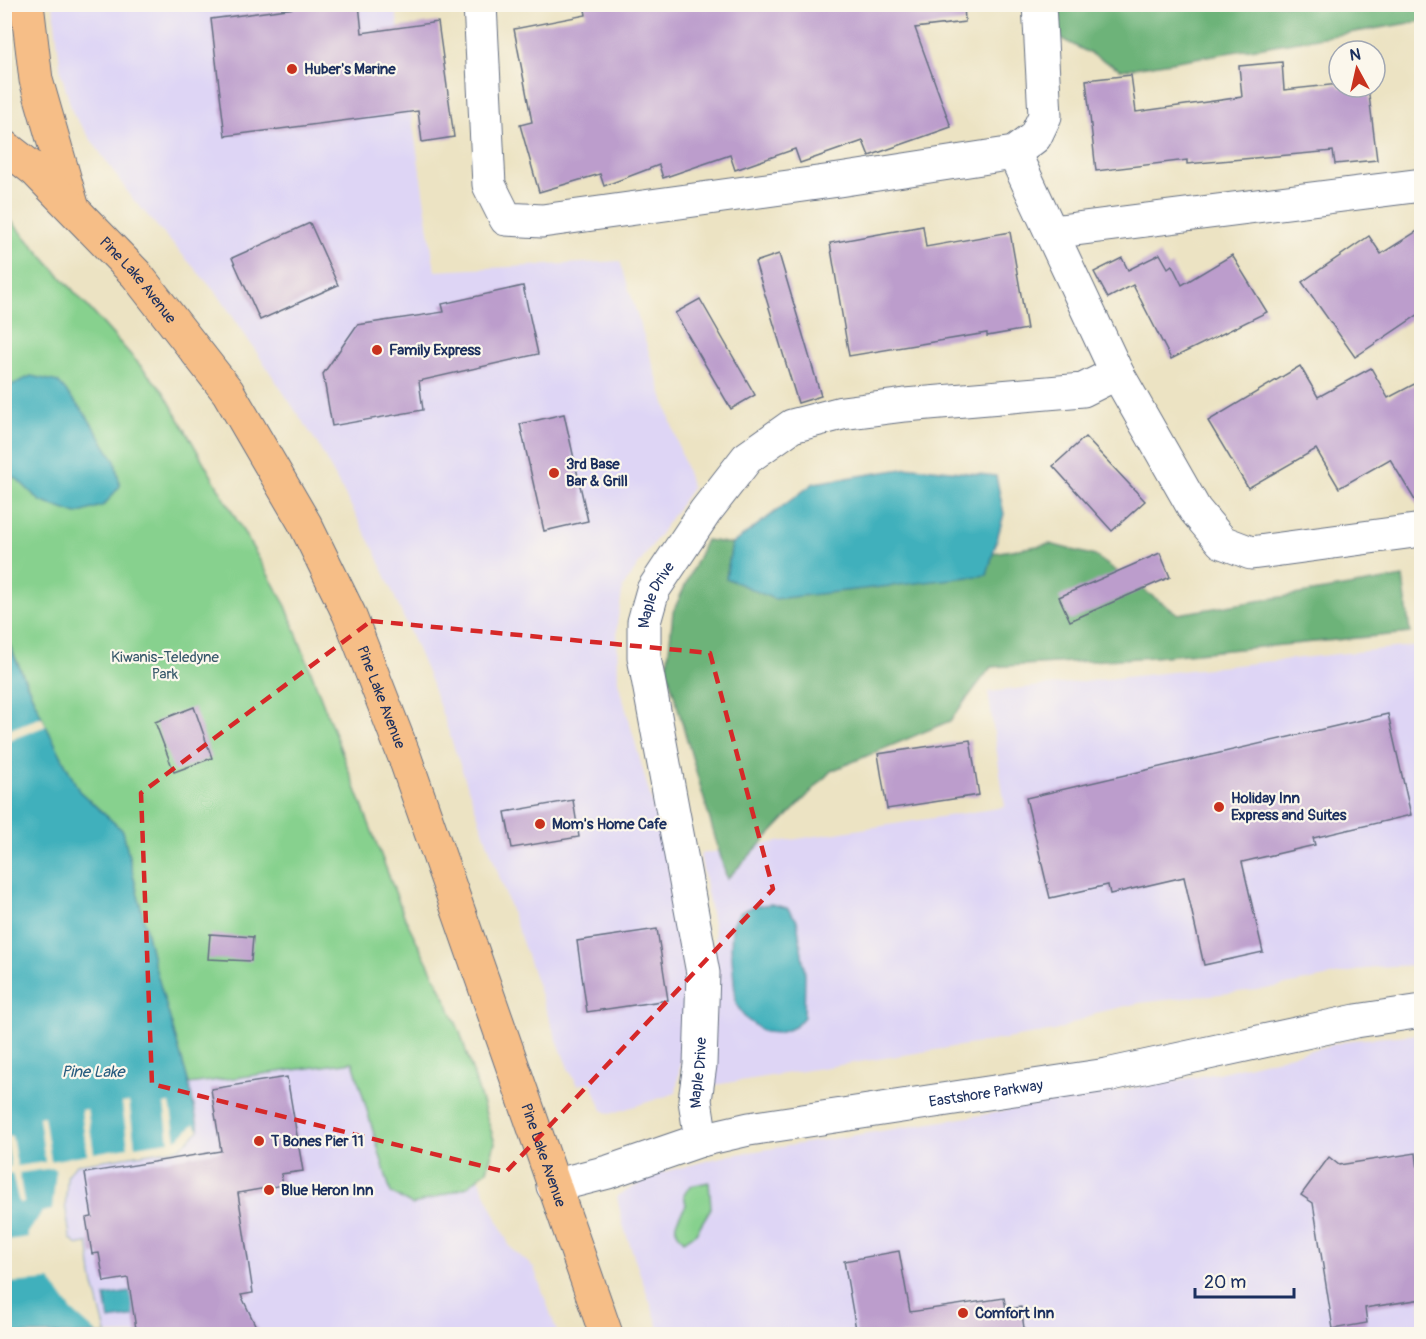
<svg xmlns="http://www.w3.org/2000/svg" width="1426" height="1339" font-family="Pangolin,sans-serif">
<style>
.built{fill:#ded5f5}
.green{fill:#87d18e;stroke:#518076;stroke-width:1.5}
.forest{fill:#6db379;stroke:#44716c;stroke-width:1.5}
.water{fill:#41b0bc;stroke:#2e708d;stroke-width:1.5}
.pier{fill:#ece3c3}
.building{fill:#bc9dcc}
.lines{fill:none;stroke-linecap:round;stroke-linejoin:round}
.minor-casing{stroke:#646e81;stroke-width:35}
.major-casing{stroke:#646e81;stroke-width:35}
.minor{stroke:#fff;stroke-width:33}
.major{stroke:#f6be87;stroke-width:33}
.marked{fill:none;stroke:#d62828;stroke-width:4.5;stroke-dasharray:12 8;stroke-linejoin:round}
.poi-dot{fill:#c8321e;stroke:#fbf7ec;stroke-width:2}
.labels{text-anchor:middle;stroke-width:4.5;stroke-linejoin:round;paint-order:stroke}
.poi-label{font-size:15px;font-weight:bold;fill:#1b2f5e;stroke:#fbf7ec;text-anchor:start}
.street-label{font-size:15px;fill:#1b2f5e;stroke:#fbf7ec}
.park-label{font-size:15px;fill:#36586a;stroke:#fbf7ec}
.water-label{font-size:16px;font-style:italic;fill:#285c7f;stroke:#fbf7ec}
</style>
<rect width="100%" height="100%" fill="#fbf7ec"/>
<filter id="ink" filterUnits="userSpaceOnUse"><feTurbulence type="fractalNoise" baseFrequency=".0167" numOctaves="2"/><feDisplacementMap in="SourceGraphic" scale="12" xChannelSelector="R" yChannelSelector="G"/><feConvolveMatrix kernelMatrix="1 2 1 2 8 2 1 2 1" color-interpolation-filters="sRGB"/></filter>
<filter id="wash" filterUnits="userSpaceOnUse"><feTurbulence type="fractalNoise" baseFrequency=".008" numOctaves="4" result="noise"/><feDisplacementMap in="SourceGraphic" scale="24" xChannelSelector="R" yChannelSelector="G"/><feGaussianBlur stdDeviation="1.35" result="paint"/><feColorMatrix in="noise" values="0 0 0 0 0 0 0 0 0 0 0 0 0 0 0 0 0 1.4 0 .05"/><feComposite in="paint" operator="in"/></filter>
<g filter="url(#wash)">
<rect width="100%" height="100%" fill="#ece3c3"/>
<g class="built">
<polygon points="53,5 395,5 435,271 620,261 692,488 623,587 617,624 618,681 665,849 678,910 688,1013 676,1093 610,1114 602,1110 591,1082 578,1085 568,1068 552,1027 431,682 375,551 317,443 219,296 132,198 73,114 61,73"/>
<polygon points="1421,645 1421,965 1375,967 1266,989 1139,1003 1100,1012 1055,1031 714,1085 715,935 700,854 1005,807 988,692"/>
<polygon points="1421,1034 1421,1334 661,1334 622,1222 617,1196 660,1173 725,1156 987,1114 1218,1073 1352,1040"/>
<polygon points="353,1062 442,1100 510,1247 534,1268 558,1334 106,1334 28,1237 54,1168 199,1129 189,1084"/>
</g>
<g class="green">
<polygon points="4,213 163,391 286,606 405,918 442,991 460,1032 495,1143 487,1170 467,1187 412,1205 391,1193 353,1062 189,1084 154,964 123,831 79,791 44,722 5,634"/>
<path d="M709 1182 711 1208 696 1233 684 1241C669 1226 677 1221 686 1205L684 1194 690 1186Z"/>
</g>
<g class="forest">
<polygon points="1421,4 1422,21 1122,70 1058,37 1053,5"/>
<polygon points="706,540 732,544 726,579 987,575 993,553 1050,544 1095,556 1178,614 1403,577 1410,633 1154,657 991,667 950,721 831,771 727,879 667,670 673,612"/>
</g>
<g class="water">
<polygon points="31,376 58,382 86,415 115,461 120,486 104,505 77,514 40,501 16,478 5,475 5,388"/>
<polygon points="915,467 996,476 1004,514 987,575 774,599 726,578 732,544 814,483"/>
<polygon points="4,634 44,722 79,791 123,831 154,964 189,1084 199,1130 179,1148 76,1164 67,1174 65,1206 70,1239 77,1245 88,1243 92,1279 106,1334 5,1334"/>
<polygon points="771,904 787,908 797,920 805,974 804,1017 795,1027 779,1033 764,1032 745,1018 736,1004 731,948 732,926 739,913 752,907"/>
<polygon points="154,1288 158,1313 109,1320 105,1296"/>
</g>
<g class="pier">
<polygon points="42,717 46,726 5,742 5,731"/>
<polygon points="129,1102 135,1146 169,1141 164,1104 170,1103 176,1140 194,1124 199,1130 179,1148 76,1164 67,1174 65,1206 70,1239 77,1245 88,1243 92,1279 106,1334 98,1334 72,1311 50,1280 9,1283 8,1240 28,1237 28,1233 42,1212 52,1210 56,1171 54,1168 19,1173 24,1202 19,1203 12,1173 5,1174 5,1168 11,1166 6,1137 12,1136 17,1166 45,1162 39,1117 44,1116 51,1161 87,1154 81,1110 87,1109 94,1153 128,1147 122,1103"/>
</g>
<g id="blocks">
<g class="building">
<polygon points="295,4 359,4 362,33 438,22 454,137 422,142 418,111 225,136 211,19 295,8"/>
<polygon points="584,4 964,4 965,22 915,28 951,127 869,156 863,141 800,163 795,149 735,170 730,155 663,178 659,165 604,186 600,174 539,192 520,125 532,122 514,29 586,15"/>
<polygon points="1282,62 1284,90 1339,84 1339,87 1368,87 1377,160 1335,164 1333,151 1187,164 1187,160 1096,171 1086,80 1131,75 1136,112 1242,97 1239,66"/>
<polygon points="310,223 338,285 260,320 232,258"/>
<polygon points="923,226 926,247 1010,232 1027,329 987,336 987,333 849,356 830,243"/>
<polygon points="1422,228 1422,312 1355,357 1302,282 1369,236 1381,254"/>
<polygon points="779,254 821,396 798,403 755,262"/>
<polygon points="1160,254 1168,268 1172,265 1182,285 1232,255 1267,312 1171,359 1133,285 1108,298 1094,272 1122,258 1128,270"/>
<polygon points="523,286 538,354 419,381 423,410 332,426 323,374 357,325 444,312 442,304"/>
<polygon points="700,299 755,395 731,409 675,313"/>
<polygon points="1300,366 1318,397 1371,368 1388,398 1422,380 1422,512 1390,459 1339,488 1316,449 1248,488 1208,421"/>
<polygon points="564,414 588,521 544,531 520,424"/>
<polygon points="1085,437 1145,501 1112,531 1053,466"/>
<polygon points="1160,553 1170,577 1070,621 1059,597"/>
<polygon points="194,707 212,758 174,772 155,722"/>
<polygon points="1388,714 1411,815 1313,838 1315,845 1242,862 1263,952 1204,965 1184,877 1110,894 1108,885 1050,898 1026,798"/>
<polygon points="970,740 979,795 887,809 878,754"/>
<polygon points="573,800 579,837 512,848 505,812"/>
<polygon points="657,929 668,1000 587,1012 577,941"/>
<polygon points="210,934 253,937 251,961 208,959"/>
<polygon points="287,1077 303,1171 281,1174 283,1185 238,1193 253,1293 241,1295 260,1335 137,1335 128,1278 104,1282 99,1253 92,1254 86,1218 92,1217 85,1173 221,1151 211,1089"/>
<polygon points="1416,1153 1418,1169 1422,1169 1422,1299 1365,1308 1367,1323 1333,1329 1313,1203 1301,1195 1329,1157 1339,1165"/>
<polygon points="899,1251 910,1312 1004,1298 1006,1309 1021,1307 1025,1335 857,1335 844,1261"/>
</g>
</g>
</g>
<g filter="url(#ink)">
<use href="#blocks" fill-opacity="0" stroke="#646e81" stroke-width="1.5"/>
<g class="lines">
<defs>
<g id="minor">
<polyline points="480,4 489,185 506,219 542,221 839,180 1014,153 1035,137 1045,116 1039,4"/>
<polyline points="1014,153 1117,373 1195,510 1222,542 1251,553 1422,530"/>
<polyline points="1052,232 1422,185"/>
<path id="s1" d="M701 1140 695 1100 700 1065 703 973 644 657V622L653 590 705 512 747 458 792 426 842 413 905 405 1083 390 1117 373"/>
<path id="s2" d="M553 1186 608 1172 701 1140 749 1129 1107 1075 1356 1021 1422 1011"/>
</g>
<g id="major">
<polyline points="27,4 36,80 72,205"/>
<path id="s3" d="M4 146 36 171 136 274 228 392 305 524 349 614 405 758 606 1334"/>
</g>
</defs>
<use href="#minor" class="minor-casing"/>
<use href="#major" class="major-casing"/>
<use href="#minor" class="minor"/>
<use href="#major" class="major"/>
</g>
</g>
<path class="marked" d="M371 621 710 653 773 889 506 1172 152 1084 141 793Z"/>
<g class="poi-dot">
<circle cx="292" cy="69" r="6"/>
<circle cx="377" cy="350" r="6"/>
<circle cx="554" cy="473" r="6"/>
<circle cx="1219" cy="807" r="6"/>
<circle cx="540" cy="824" r="6"/>
<circle cx="259" cy="1141" r="6"/>
<circle cx="269" cy="1190" r="6"/>
<circle cx="963" cy="1313" r="6"/>
</g>
<g class="labels">
<g class="poi-label">
<text x="304" y="74">Huber's Marine</text>
<text x="389" y="355">Family Express</text>
<text x="566" y="469">3rd Base<tspan x="566" dy="17">Bar &amp; Grill</tspan></text>
<text x="1231" y="803">Holiday Inn<tspan x="1231" dy="17">Express and Suites</tspan></text>
<text x="552" y="829">Mom's Home Cafe</text>
<text x="271" y="1146">T Bones Pier 11</text>
<text x="281" y="1195">Blue Heron Inn</text>
<text x="975" y="1318">Comfort Inn</text>
</g>
<g class="street-label">
<text dy="5" stroke="none"><textPath href="#s3" startOffset="190">Pine Lake Avenue</textPath></text>
<text dy="5" stroke="none"><textPath href="#s1" startOffset="554">Maple Drive</textPath></text>
<text dy="5" stroke="none"><textPath href="#s3" startOffset="676">Pine Lake Avenue</textPath></text>
<text dy="5" stroke="none"><textPath href="#s1" startOffset="68">Maple Drive</textPath></text>
<text dy="5" stroke="none"><textPath href="#s2" startOffset="444">Eastshore Parkway</textPath></text>
<text dy="5" stroke="none"><textPath href="#s3" startOffset="1162">Pine Lake Avenue</textPath></text>
</g>
<g class="park-label">
<text x="165" y="662">Kiwanis-Teledyne<tspan x="165" dy="17">Park</tspan></text>
</g>
<g class="water-label">
<text x="93" y="1077">Pine Lake</text>
</g>
</g>
<rect width="1426" height="1339" fill="none" stroke="#fbf7ec" stroke-width="24"/>
<g transform="translate(1357 69) rotate(352)"><circle r="28" fill="#fbf7ec" stroke="#a1a7b3" stroke-width="1.5"/>
<path d="M0-4.5L10 22L0 15L-10 22Z" fill="#c8321e"/>
<text y="-9" font-size="16" font-weight="bold" text-anchor="middle" fill="#1b2f5e">N</text>
</g>
<path d="M1195 1288v9h99v-9" fill="none" stroke="#1b2f5e" stroke-width="3"/>
<text x="1204" y="1288" font-size="18" fill="#1b2f5e" stroke="#fbf7ec" stroke-width="4.5" paint-order="stroke">20 m</text>
</svg>
